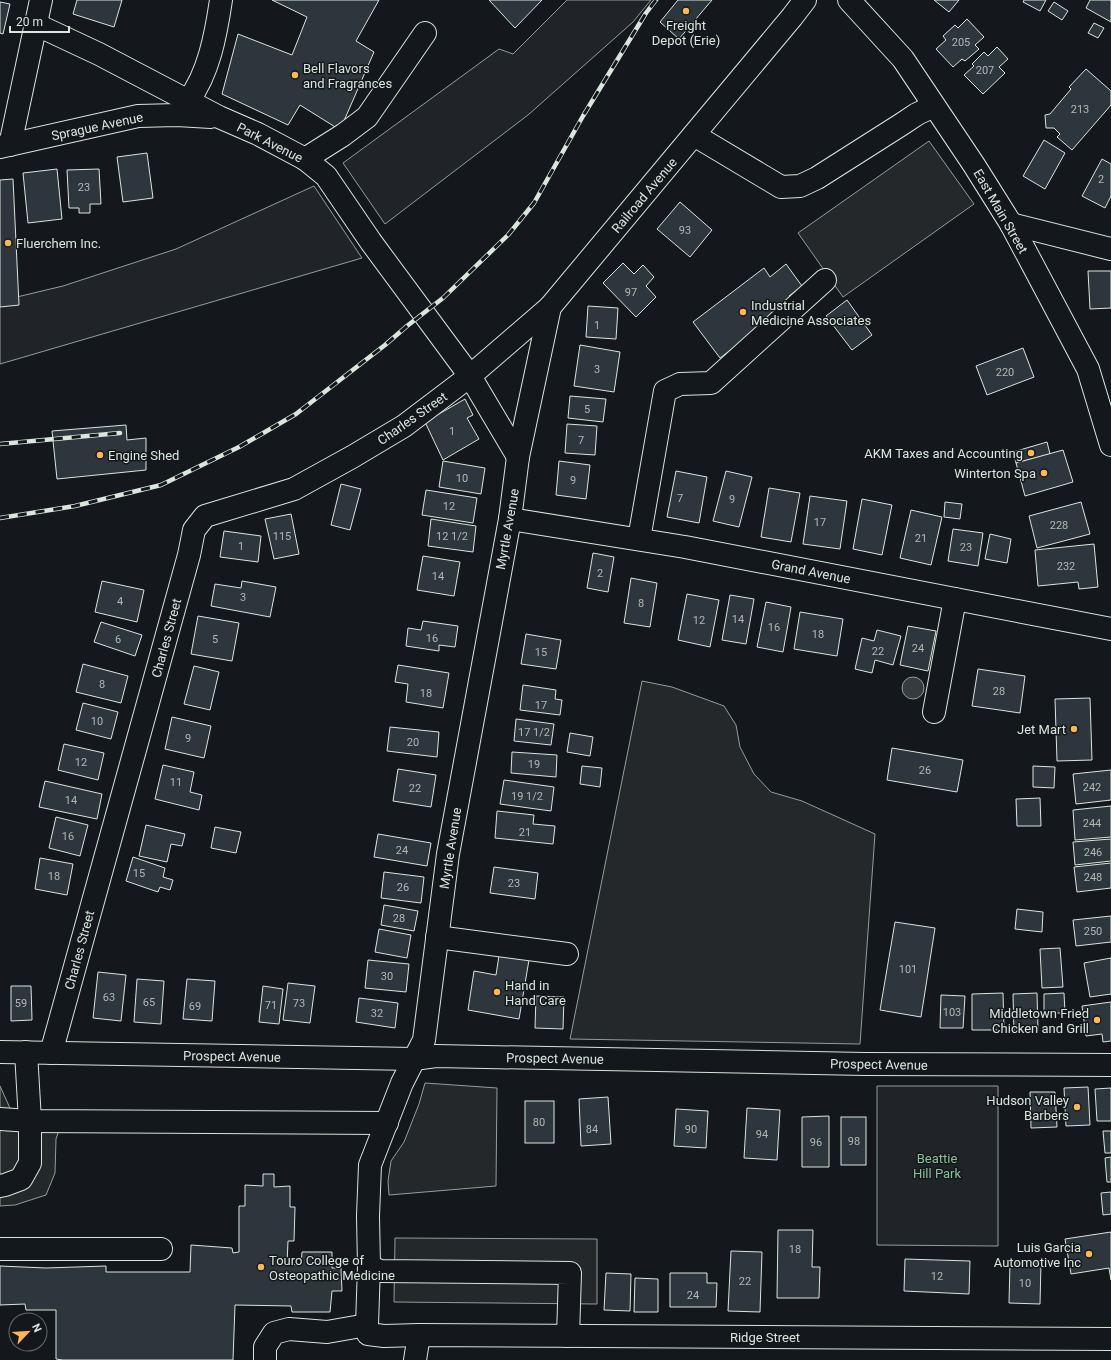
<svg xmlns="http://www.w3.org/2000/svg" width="1111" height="1360" font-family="Roboto,sans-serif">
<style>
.green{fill:#202428;stroke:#939e99}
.parking{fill:#24282b;stroke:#939e99}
.water{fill:#363b3e;stroke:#939e99}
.building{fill:#2c363c;stroke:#d8e6dc}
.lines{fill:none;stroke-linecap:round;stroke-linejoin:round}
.minor-casing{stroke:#d8e6dc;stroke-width:24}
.major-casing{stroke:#d8e6dc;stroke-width:24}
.minor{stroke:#14181c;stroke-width:22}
.major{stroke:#14181c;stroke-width:22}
.rail-casing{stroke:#d8e6dc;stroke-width:4.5}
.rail{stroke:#14181c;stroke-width:3;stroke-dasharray:9;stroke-linecap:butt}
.poi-dot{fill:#ffb74d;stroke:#14181c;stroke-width:1.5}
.labels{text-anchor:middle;stroke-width:3;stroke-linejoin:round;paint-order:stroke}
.number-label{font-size:11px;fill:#adbab4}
.poi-label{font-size:13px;fill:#d8e6dc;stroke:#14181c;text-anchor:start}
.street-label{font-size:13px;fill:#d8e6dc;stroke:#14181c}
.park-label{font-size:13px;fill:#8ac095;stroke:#14181c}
</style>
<rect width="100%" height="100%" fill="#14181c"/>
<g class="green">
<polygon points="567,0 651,0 633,22 528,115 385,224 343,163 499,49 513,54"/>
<polygon points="314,186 362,258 0,364 0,301 63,286 176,249"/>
<polygon points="877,1086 998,1086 998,1246 877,1245"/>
</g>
<g class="parking">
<polygon points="929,141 974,204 843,297 798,233"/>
<polygon points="642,681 672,687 724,706 736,725 740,747 754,774 771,792 802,801 875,834 860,1044 570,1039"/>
<polygon points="425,1083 497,1088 496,1186 389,1195 388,1181 391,1161 404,1142 419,1104"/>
<polygon points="0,1086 14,1117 59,1130 56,1139 55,1173 46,1195 15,1205 0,1206"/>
<polygon points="395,1238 597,1239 597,1304 394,1302"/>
</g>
<circle class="water" cx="913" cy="688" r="11"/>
<g class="building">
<polygon points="77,0 122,0 114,27 73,14"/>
<polygon points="272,0 379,0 356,41 374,52 340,130 300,105 288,125 222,94 238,34 292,55 307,17"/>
<polygon points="489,0 542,0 515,28"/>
<polygon points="678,0 712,0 679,39 660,22"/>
<polygon points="934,0 959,0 949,12"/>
<polygon points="1024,0 1046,0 1040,11 1023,2"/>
<polygon points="1090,0 1111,0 1111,22 1086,8"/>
<polygon points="0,2 10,4 3,34 0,33"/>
<polygon points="1054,2 1068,11 1062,20 1048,11"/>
<polygon points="967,19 984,37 975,45 979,49 965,61 962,59 953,67 936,49 946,40 943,36 955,25 958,28"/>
<polygon points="1094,23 1104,28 1098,38 1088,33"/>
<polygon points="997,47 1008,59 999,67 1005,73 983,94 964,75 974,66 972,64 984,52 988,56"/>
<polygon points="1086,69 1111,91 1111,105 1072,150 1057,137 1060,134 1054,128 1046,128 1045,115 1050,114 1071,89 1069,87"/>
<polygon points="1044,140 1065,153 1045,189 1023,176"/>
<polygon points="147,153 153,198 123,202 117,157"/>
<polygon points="1102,159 1111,164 1111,196 1105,208 1082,196"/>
<polygon points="57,169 62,219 28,223 23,173"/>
<polygon points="99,169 101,204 90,204 90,213 79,213 79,208 69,208 67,170"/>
<polygon points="13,179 19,305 0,307 0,180"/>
<polygon points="680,202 712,230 690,257 657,229"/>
<polygon points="623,263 634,274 643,265 654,277 646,286 656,297 636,317 603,283"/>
<polygon points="786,264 802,286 789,296 794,302 720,358 693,322 764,268 770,277"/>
<polygon points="1088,271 1111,271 1111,308 1090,309"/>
<polygon points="847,300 872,335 852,350 826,316"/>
<polygon points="588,306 618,308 616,339 586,337"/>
<polygon points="580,345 620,352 614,392 574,386"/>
<polygon points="1023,348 1034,377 987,395 976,366"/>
<polygon points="570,396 606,399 603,422 568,418"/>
<polygon points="465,399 473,415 467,418 479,439 443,460 425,422"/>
<polygon points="567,424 597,426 595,455 565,453"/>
<polygon points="126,425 127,440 146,438 146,470 57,479 52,431"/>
<polygon points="1047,442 1050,454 1016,463 1013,452"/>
<polygon points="1063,450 1073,482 1025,496 1016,463"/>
<polygon points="443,461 485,468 481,494 439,487"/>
<polygon points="559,461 590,465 586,499 556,495"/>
<polygon points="676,471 707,477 699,523 667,517"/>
<polygon points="726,471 752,477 739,527 713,521"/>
<polygon points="341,484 361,489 350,530 331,525"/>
<polygon points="769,488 800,493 791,542 761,537"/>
<polygon points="426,490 477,498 473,523 422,515"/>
<polygon points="810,496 847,501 840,549 803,544"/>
<polygon points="862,499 892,505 882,555 853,549"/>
<polygon points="945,502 962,504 960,519 944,517"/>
<polygon points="1081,502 1090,534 1037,548 1029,516"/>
<polygon points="911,510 942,517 931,565 900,558"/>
<polygon points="291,514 299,554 274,559 265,519"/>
<polygon points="431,519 476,526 473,552 428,546"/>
<polygon points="953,529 983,533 978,566 948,561"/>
<polygon points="224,531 261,536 258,562 220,557"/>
<polygon points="990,534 1011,539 1007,563 985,559"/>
<polygon points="1094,544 1098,587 1079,589 1078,582 1038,586 1035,550"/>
<polygon points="593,553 614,557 608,592 587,588"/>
<polygon points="423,556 460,562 454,596 417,590"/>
<polygon points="631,578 657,583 650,627 624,623"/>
<polygon points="102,581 144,590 137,622 95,612"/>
<polygon points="242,581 276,587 270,617 211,606 215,584 241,588"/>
<polygon points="687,594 719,600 710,647 678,640"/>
<polygon points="730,595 754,599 746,644 722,640"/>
<polygon points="766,602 791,607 783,652 757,647"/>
<polygon points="800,612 843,619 837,656 794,649"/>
<polygon points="198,616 239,623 232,661 191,654"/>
<polygon points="423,621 458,626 455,647 439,645 439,651 406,646 408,628 421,630"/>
<polygon points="101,622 142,635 135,656 94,642"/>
<polygon points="908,626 936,631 928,671 900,665"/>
<polygon points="877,630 901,636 893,665 875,660 872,673 855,669 862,638 874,641"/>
<polygon points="526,634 561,640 556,669 521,664"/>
<polygon points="83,664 128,676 121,703 76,692"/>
<polygon points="398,665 449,673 443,708 406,702 408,684 395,682"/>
<polygon points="194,666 219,672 210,710 184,704"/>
<polygon points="978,669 1025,676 1020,713 972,706"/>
<polygon points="523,685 556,690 555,699 562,700 560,715 520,710"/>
<polygon points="1090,698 1092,760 1057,761 1055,699"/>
<polygon points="83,703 118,712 111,739 76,730"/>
<polygon points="172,717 211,726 204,758 165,749"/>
<polygon points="516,719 554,724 551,745 514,741"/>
<polygon points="390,727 439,732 437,757 387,751"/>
<polygon points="570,733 593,737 590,756 567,752"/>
<polygon points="64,744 104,753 98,780 58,770"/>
<polygon points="892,748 963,760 957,792 887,780"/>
<polygon points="512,752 557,755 556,777 511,773"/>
<polygon points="163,765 194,772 190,792 202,795 199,810 155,799"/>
<polygon points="582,766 602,768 600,787 580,784"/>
<polygon points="1033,766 1055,767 1054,788 1033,787"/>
<polygon points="398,769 436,775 431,807 393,801"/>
<polygon points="1111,770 1111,800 1076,804 1073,774"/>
<polygon points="504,780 554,787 551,811 500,804"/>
<polygon points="45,781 102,794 97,819 39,807"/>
<polygon points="1040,798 1041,826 1017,826 1016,799"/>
<polygon points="1111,806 1111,837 1075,840 1073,810"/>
<polygon points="497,811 534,815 533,824 555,826 553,844 495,838"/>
<polygon points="56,817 88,825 80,856 49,848"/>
<polygon points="146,825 185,834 182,846 171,844 167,862 139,856"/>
<polygon points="215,827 241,832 236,853 211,848"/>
<polygon points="378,834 431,843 427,866 374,857"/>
<polygon points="1111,839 1111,861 1075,865 1073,842"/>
<polygon points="133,857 165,868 163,877 173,880 170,890 160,887 158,892 126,881"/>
<polygon points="40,858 73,864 67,895 35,889"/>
<polygon points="1111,863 1111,888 1077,892 1074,867"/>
<polygon points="494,867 538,873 535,899 490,893"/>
<polygon points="384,872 424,877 421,903 381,898"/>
<polygon points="384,905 418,911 414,931 381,925"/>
<polygon points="1017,909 1043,912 1042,932 1015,929"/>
<polygon points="1111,916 1111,942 1076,946 1073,920"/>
<polygon points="895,922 935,928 921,1017 880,1010"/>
<polygon points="379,929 411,935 407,958 375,952"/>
<polygon points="1060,948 1063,987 1042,988 1040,949"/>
<polygon points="500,949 530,954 519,1019 468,1010 474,971 496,975"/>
<polygon points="1111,958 1111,994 1090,997 1084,963"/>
<polygon points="368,960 409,964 406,992 365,988"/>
<polygon points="98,972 126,975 121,1021 93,1018"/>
<polygon points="137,979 164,981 161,1024 134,1022"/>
<polygon points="187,979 215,981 212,1021 183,1019"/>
<polygon points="288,983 315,986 310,1023 283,1020"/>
<polygon points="11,986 31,986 32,1020 11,1021"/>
<polygon points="263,986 283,989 279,1024 259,1022"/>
<polygon points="1003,993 1004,1030 972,1030 972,994"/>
<polygon points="1037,993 1038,1031 1014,1032 1013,994"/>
<polygon points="1064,993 1065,1013 1044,1013 1044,994"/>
<polygon points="941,995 965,996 963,1028 940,1028"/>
<polygon points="536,996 564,997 563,1029 535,1028"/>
<polygon points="359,998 398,1003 395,1028 356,1022"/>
<polygon points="1111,1002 1111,1041 1103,1042 1102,1034 1086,1036 1082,1006"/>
<polygon points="1088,1087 1090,1125 1066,1126 1064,1088"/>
<polygon points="1111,1088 1111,1121 1097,1121 1095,1089"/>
<polygon points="1030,1092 1055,1092 1057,1127 1031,1128"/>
<polygon points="608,1097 611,1144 581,1146 579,1099"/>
<rect x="525" y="1101" width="29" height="42"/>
<polygon points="747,1108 780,1110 777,1160 744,1158"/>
<polygon points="676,1109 708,1111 706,1148 674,1146"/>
<polygon points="829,1116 829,1167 802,1167 802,1117"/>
<rect x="841" y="1117" width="25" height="48"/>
<polygon points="1103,1131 1111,1131 1111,1153 1105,1153"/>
<polygon points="1111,1157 1111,1182 1107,1182 1105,1158"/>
<polygon points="263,1174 274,1174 274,1187 290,1186 290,1207 295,1207 294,1241 288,1241 287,1264 301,1265 302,1252 332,1252 332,1268 341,1268 342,1291 332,1291 330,1312 292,1312 291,1306 235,1305 233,1360 63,1360 56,1359 56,1310 26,1310 25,1304 0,1305 0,1266 46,1268 106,1266 106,1272 190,1272 191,1245 232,1248 233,1253 239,1252 239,1206 245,1206 245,1185 263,1186"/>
<polygon points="1111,1192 1111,1214 1103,1215 1101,1193"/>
<polygon points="778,1230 813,1230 812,1267 820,1267 819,1298 777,1298"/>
<polygon points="1111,1232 1111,1280 1109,1268 1071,1274 1065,1239"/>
<polygon points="731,1251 762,1252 760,1312 728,1311"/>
<polygon points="905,1259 970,1261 969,1294 904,1291"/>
<polygon points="1010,1263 1041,1263 1040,1304 1009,1303"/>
<polygon points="606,1273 631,1274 630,1311 604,1310"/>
<polygon points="670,1273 707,1273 707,1283 717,1283 716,1307 670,1307"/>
<polygon points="635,1278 658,1279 658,1312 634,1312"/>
</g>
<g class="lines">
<defs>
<g id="minor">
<polyline points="35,24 99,54 219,117 258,134 305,159 326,176 371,242 470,376 518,457"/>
<path d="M188 101C209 73 216 34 221 0"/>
<polyline points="694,135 781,187 800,186 817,178 902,124 917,114 934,106"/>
<polyline points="10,145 41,0"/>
<polyline points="0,147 138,116 177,115 211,117"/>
<polyline points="305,159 343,135 367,117 425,33"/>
<polyline points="1011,224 1111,249"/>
<polyline points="550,307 518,457 510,519 448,854 424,1040 402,1083 370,1165 368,1216 369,1266 367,1325 368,1334 384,1336 419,1335 1111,1339"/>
<polyline points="510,519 685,547 1111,629"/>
<polyline points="639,539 665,391 680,384 711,383 825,280"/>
<polyline points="934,712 955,599"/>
<polyline points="437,937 567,954"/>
<polyline points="0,1052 414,1059 436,1056 865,1064 1111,1065"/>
<polyline points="51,1053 189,555 194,530 205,516 294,489 352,457 404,426 470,376 550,307 792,17 805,0"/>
<polyline points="0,1119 30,1121 387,1123"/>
<polyline points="0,1186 5,1185 21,1179 30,1163 30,1121 26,1052"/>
<polyline points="0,1249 161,1249"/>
<polyline points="369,1266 380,1271 570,1273 568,1336"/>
<polyline points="265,1360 265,1347 274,1333 289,1329 327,1332 367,1325"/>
<polyline points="415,1360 419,1335"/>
</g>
<polyline id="major" points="849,0 903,59 974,165 1011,224 1088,369 1111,445"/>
</defs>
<use href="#minor" class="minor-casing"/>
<use href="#major" class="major-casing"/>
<use href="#minor" class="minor"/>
<use href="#major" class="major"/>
<defs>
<g id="rail">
<polyline points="0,444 120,433"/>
<polyline points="0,518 75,506 161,485 239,447 296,414 385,345 407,326 443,298 508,235 534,203 583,116 646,13 656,0"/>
</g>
</defs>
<use href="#rail" class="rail-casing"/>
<use href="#rail" class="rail"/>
</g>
<g class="poi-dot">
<circle cx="686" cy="11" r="4"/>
<circle cx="295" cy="75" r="4"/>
<circle cx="8" cy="243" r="4"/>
<circle cx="743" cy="312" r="4"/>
<circle cx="1031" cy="453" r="4"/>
<circle cx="100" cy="455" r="4"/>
<circle cx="1044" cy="473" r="4"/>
<circle cx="1074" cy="729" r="4"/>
<circle cx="497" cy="992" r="4"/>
<circle cx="1097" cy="1020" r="4"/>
<circle cx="1077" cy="1107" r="4"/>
<circle cx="1089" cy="1254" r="4"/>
<circle cx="261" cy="1267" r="4"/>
</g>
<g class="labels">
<g class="number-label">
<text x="961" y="46">205</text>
<text x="985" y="74">207</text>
<text x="1080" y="113">213</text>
<text x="1101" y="183">2</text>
<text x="84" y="191">23</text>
<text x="685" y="234">93</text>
<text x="631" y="296">97</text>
<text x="597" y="329">1</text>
<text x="597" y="373">3</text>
<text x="1005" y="376">220</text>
<text x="587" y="413">5</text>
<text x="452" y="435">1</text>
<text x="581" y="444">7</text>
<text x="462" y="482">10</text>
<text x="573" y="484">9</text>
<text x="680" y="502">7</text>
<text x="732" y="503">9</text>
<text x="449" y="510">12</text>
<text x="820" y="526">17</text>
<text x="1059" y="529">228</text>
<text x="282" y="540">115</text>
<text x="452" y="540">12 1/2</text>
<text x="921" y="542">21</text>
<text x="241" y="550">1</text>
<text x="966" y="551">23</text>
<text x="1066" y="570">232</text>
<text x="600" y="577">2</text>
<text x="438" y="580">14</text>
<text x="243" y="601">3</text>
<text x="120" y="605">4</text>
<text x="641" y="607">8</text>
<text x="738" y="623">14</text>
<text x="699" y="624">12</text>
<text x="774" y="631">16</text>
<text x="818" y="638">18</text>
<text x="432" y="642">16</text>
<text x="118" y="643">6</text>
<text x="215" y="643">5</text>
<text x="918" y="652">24</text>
<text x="878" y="655">22</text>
<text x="541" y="656">15</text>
<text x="102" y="688">8</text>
<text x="999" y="695">28</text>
<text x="426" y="697">18</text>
<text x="541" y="709">17</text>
<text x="97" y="725">10</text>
<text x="534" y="736">17 1/2</text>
<text x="188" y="742">9</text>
<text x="413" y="746">20</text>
<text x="81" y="766">12</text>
<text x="534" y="768">19</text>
<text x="925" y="774">26</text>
<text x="176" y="786">11</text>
<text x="1092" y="791">242</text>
<text x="415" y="792">22</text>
<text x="527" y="800">19 1/2</text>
<text x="71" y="804">14</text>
<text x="1092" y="827">244</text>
<text x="525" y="836">21</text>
<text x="68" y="840">16</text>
<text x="402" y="854">24</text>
<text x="1093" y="856">246</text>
<text x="139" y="877">15</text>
<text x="54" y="880">18</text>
<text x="1093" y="881">248</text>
<text x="514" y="887">23</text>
<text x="403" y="891">26</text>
<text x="399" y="922">28</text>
<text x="1093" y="935">250</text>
<text x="908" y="973">101</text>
<text x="387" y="980">30</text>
<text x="109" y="1001">63</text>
<text x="149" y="1006">65</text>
<text x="21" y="1007">59</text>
<text x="299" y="1007">73</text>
<text x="271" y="1009">71</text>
<text x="195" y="1010">69</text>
<text x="952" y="1016">103</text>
<text x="377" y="1017">32</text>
<text x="539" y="1126">80</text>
<text x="592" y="1133">84</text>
<text x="691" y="1133">90</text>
<text x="762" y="1138">94</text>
<text x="854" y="1145">98</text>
<text x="816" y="1146">96</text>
<text x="795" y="1253">18</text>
<text x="937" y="1280">12</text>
<text x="745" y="1285">22</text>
<text x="1025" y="1287">10</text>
<text x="693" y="1299">24</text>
</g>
<g class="poi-label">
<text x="686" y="30" text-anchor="middle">Freight<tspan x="686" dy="15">Depot (Erie)</tspan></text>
<text x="303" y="73">Bell Flavors<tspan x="303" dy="15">and Fragrances</tspan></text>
<text x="16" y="248">Fluerchem Inc.</text>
<text x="751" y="310">Industrial<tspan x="751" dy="15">Medicine Associates</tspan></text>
<text x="1023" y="458" text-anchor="end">AKM Taxes and Accounting</text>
<text x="108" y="460">Engine Shed</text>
<text x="1036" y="478" text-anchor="end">Winterton Spa</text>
<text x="1066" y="734" text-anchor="end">Jet Mart</text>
<text x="505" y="990">Hand in<tspan x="505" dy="15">Hand Care</tspan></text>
<text x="1089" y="1018" text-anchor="end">Middletown Fried<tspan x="1089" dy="15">Chicken and Grill</tspan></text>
<text x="1069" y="1105" text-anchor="end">Hudson Valley<tspan x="1069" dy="15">Barbers</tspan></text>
<text x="1081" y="1252" text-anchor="end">Luis Garcia<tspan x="1081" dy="15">Automotive Inc</tspan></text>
<text x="269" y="1265">Touro College of<tspan x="269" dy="15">Osteopathic Medicine</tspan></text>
</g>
<g class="street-label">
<text transform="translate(97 126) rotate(-12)" y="5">Sprague Avenue</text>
<text transform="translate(270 142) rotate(27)" y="5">Park Avenue</text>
<text transform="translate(644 195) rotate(-50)" y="5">Railroad Avenue</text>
<text transform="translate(1001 211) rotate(60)" y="5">East Main Street</text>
<text transform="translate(412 418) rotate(-35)" y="5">Charles Street</text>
<text transform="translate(507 529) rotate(-80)" y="5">Myrtle Avenue</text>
<text transform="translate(811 571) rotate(11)" y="5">Grand Avenue</text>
<text transform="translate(166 638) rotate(-75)" y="5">Charles Street</text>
<text transform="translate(450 848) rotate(-81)" y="5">Myrtle Avenue</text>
<text transform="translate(79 950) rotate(-75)" y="5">Charles Street</text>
<text transform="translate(232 1056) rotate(1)" y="5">Prospect Avenue</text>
<text transform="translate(555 1058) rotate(1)" y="5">Prospect Avenue</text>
<text transform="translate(879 1064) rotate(1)" y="5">Prospect Avenue</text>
<text x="765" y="1342">Ridge Street</text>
</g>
<g class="park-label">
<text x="937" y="1163">Beattie<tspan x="937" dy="15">Hill Park</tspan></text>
</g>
</g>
<g transform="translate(28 1332) rotate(65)"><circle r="19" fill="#14181c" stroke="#626a69"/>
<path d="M0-3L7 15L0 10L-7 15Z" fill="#ffb74d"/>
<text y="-6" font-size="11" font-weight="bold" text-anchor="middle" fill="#d8e6dc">N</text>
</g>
<path d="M10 26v6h59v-6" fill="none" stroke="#d8e6dc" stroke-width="2"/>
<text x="16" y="26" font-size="12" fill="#d8e6dc" stroke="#14181c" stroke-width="3" paint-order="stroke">20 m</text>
</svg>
